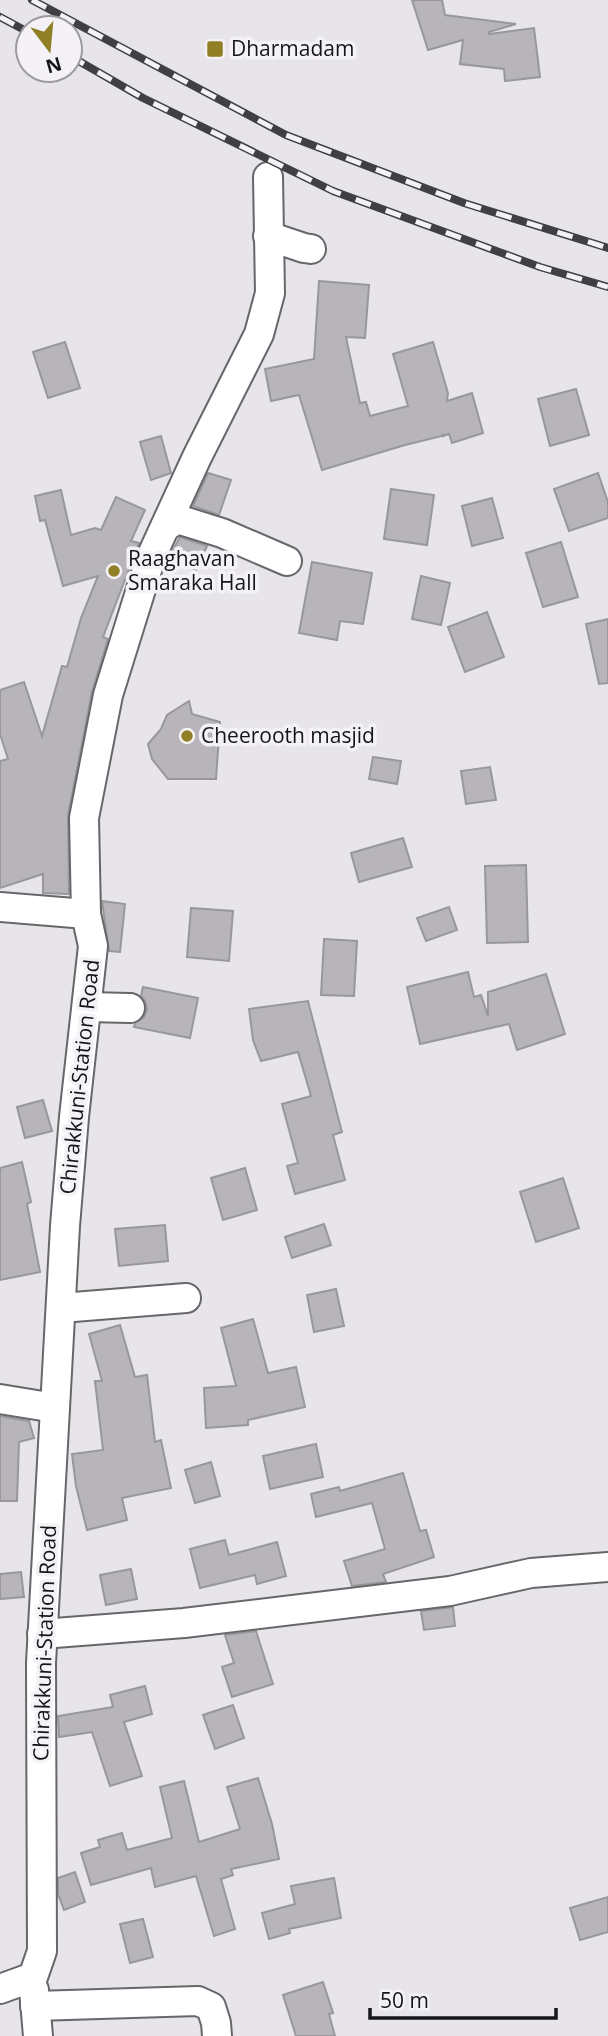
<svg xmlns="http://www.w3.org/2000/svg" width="608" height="2036" font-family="'Open Sans',sans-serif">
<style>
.building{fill:#b7b5ba;stroke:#99979b;stroke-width:2}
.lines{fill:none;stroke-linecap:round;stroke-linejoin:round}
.minor-casing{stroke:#68666a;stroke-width:32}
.minor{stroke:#fff;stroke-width:28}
.rail-casing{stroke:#404042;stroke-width:8}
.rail{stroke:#f5f2f7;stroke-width:5;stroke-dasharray:16;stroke-linecap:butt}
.poi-dot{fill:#907f25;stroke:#f5f2f7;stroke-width:2.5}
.labels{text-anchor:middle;stroke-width:7;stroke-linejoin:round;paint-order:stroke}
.poi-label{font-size:21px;fill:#161617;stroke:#f5f2f7;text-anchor:start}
.street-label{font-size:21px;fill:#161617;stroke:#f5f2f7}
</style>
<rect width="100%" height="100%" fill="#e7e5ea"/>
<g class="building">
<polygon points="412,0 442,0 445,15 516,24 489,32 489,34 534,28 540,77 505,81 504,69 460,64 463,40 428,50"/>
<polygon points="319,281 369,285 365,338 346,337 360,403 366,402 370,416 408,406 393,354 433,342 448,393 447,401 472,393 483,433 452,443 449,434 443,436 443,434 442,436 405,445 322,470 299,395 271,401 265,369 314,359"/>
<polygon points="65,342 80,388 48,398 33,352"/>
<polygon points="576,389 589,435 550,446 538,399"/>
<polygon points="161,436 171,473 151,480 140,442"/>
<polygon points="208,473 231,480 219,515 193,506"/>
<polygon points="598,473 608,502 608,518 569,531 554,489"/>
<polygon points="391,489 434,495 427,545 384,539"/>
<polygon points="61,490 71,535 95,528 101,530 116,497 145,510 131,541 139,543 103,637 108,639 92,692 68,815 69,894 43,893 43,874 0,888 0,761 8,759 0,734 0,690 24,682 42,736 62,666 67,667 81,618 98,576 63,586 45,520 40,521 35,496"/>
<polygon points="492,498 503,538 472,546 462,506"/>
<polygon points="180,537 207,546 196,570 169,558"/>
<polygon points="561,542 578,597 543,607 526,553"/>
<polygon points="312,562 372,573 363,624 340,621 337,640 299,633"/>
<polygon points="421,576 450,583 441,625 412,619"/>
<polygon points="487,612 504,657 465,672 448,627"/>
<polygon points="608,619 608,683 599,684 586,624"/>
<polygon points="189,701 192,714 220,722 216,779 168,779 152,759 148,744 161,729 167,715"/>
<polygon points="373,757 401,761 397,784 369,779"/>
<polygon points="490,767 496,800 466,804 461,771"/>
<polygon points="403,838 412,867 359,882 351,853"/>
<polygon points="526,865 528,942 487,943 485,866"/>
<polygon points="102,901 125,904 120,952 109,951"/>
<polygon points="449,907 457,930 426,941 417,918"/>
<polygon points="191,908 233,911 229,961 187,957"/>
<polygon points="324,939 357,941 354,996 321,995"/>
<polygon points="468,972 474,997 481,995 488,1016 488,992 546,974 565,1034 517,1050 509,1024 420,1044 407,987"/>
<polygon points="143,987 198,998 190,1038 134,1027 135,1023 144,1017 147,1009 145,1001 141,996"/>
<polygon points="308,1001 342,1132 333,1135 345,1180 295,1194 287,1166 298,1163 282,1104 311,1096 298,1052 261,1061 253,1040 249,1009"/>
<polygon points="43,1100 52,1131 25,1138 17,1107"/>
<polygon points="22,1162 31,1202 27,1204 40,1272 0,1280 0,1168"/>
<polygon points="245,1168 257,1210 223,1220 211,1178"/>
<polygon points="563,1178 579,1228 536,1242 520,1192"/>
<polygon points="324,1224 331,1245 292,1258 285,1237"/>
<polygon points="165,1225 168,1261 119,1266 115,1229"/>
<polygon points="336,1289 344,1326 314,1332 307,1295"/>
<polygon points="253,1319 268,1373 296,1367 305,1407 248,1420 248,1425 206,1428 204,1388 236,1386 221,1328"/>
<polygon points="120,1325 135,1377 147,1375 155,1442 161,1440 171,1488 122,1498 127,1520 87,1530 76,1486 72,1454 103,1450 95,1381 102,1381 89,1334"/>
<polygon points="0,1416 29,1421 34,1438 19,1442 17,1501 0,1501"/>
<polygon points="316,1444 323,1477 270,1489 263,1456"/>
<polygon points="211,1462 220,1496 195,1503 185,1470"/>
<polygon points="403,1473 420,1531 426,1530 434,1557 383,1574 386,1582 352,1586 344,1561 385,1549 372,1503 316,1517 311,1494 339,1487 340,1491"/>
<polygon points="225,1540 229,1555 277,1542 286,1576 257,1584 255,1575 200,1588 190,1549"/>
<polygon points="131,1569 137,1599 106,1605 100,1575"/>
<polygon points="21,1572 24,1597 0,1599 0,1574"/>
<polygon points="453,1607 455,1626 424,1630 421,1611"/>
<polygon points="256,1631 273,1684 232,1697 222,1667 234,1663 225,1635"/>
<polygon points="145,1686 152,1714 124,1722 142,1776 110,1786 92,1732 59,1737 58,1716 113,1707 110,1695"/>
<polygon points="233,1705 244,1738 215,1749 203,1715"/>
<polygon points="258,1778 272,1824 279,1859 231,1869 233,1875 221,1879 235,1929 214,1936 196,1876 155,1887 151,1868 91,1885 81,1853 100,1847 98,1840 122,1833 127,1850 172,1838 160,1787 184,1781 199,1842 240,1829 227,1787"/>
<polygon points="75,1872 85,1902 64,1910 58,1894 58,1878"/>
<polygon points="334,1878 341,1918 289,1929 290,1933 269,1939 262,1913 295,1904 291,1886"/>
<polygon points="608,1897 608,1932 580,1940 570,1908"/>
<polygon points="143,1919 153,1957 130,1963 120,1924"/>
<polygon points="323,1982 333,2013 329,2014 335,2036 296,2036 283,1995"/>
</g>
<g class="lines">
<defs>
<g id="minor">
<polyline points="268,236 304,248 311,249"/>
<polyline points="165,527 177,519 222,533 287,561"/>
<polyline points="0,907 86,914"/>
<polyline points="87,1007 130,1008"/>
<polyline points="61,1308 186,1298"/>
<polyline points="0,1399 55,1408"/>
<polyline points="42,1634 184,1623 450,1591 531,1573 608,1567"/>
<polyline points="0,1989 33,1977 42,1951 41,1663 65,1226 74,1117 93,946 86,914 84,818 108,695 151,557 197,457 259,334 270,293 268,177"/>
<polyline points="34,1990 38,2036"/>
<polyline points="35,2006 198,2001 211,2007 216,2023 217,2036"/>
</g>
</defs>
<use href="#minor" class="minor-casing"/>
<use href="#minor" class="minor"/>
<defs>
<g id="rail">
<polyline points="32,0 286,135 464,203 608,248"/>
<polyline points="0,17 28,32"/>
<polyline points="70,56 143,98 333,191 540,267 608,287"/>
</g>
</defs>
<use href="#rail" class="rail-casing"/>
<use href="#rail" class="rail"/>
</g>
<g class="poi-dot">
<rect x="206" y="40" width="18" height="18" rx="3.5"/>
<circle cx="114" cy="571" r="7"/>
<circle cx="187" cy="736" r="7"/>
</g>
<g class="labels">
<g class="poi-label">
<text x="231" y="56">Dharmadam</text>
<text x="128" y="566">Raaghavan<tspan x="128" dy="24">Smaraka Hall</tspan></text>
<text x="201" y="743">Cheerooth masjid</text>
</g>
<g class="street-label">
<text transform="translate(80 1077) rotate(-84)" y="7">Chirakkuni-Station Road</text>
<text transform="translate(45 1643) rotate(-88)" y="7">Chirakkuni-Station Road</text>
</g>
</g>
<g transform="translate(49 49) rotate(164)"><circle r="33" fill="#f5f2f7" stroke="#9c9a9d" stroke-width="2"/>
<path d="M0-5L12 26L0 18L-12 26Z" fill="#907f25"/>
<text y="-10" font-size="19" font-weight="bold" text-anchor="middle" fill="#161617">N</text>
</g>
<path d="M370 2008v10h186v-10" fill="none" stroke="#161617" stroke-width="3.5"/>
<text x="380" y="2008" font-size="21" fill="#161617" stroke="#f5f2f7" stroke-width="5" paint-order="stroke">50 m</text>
</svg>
